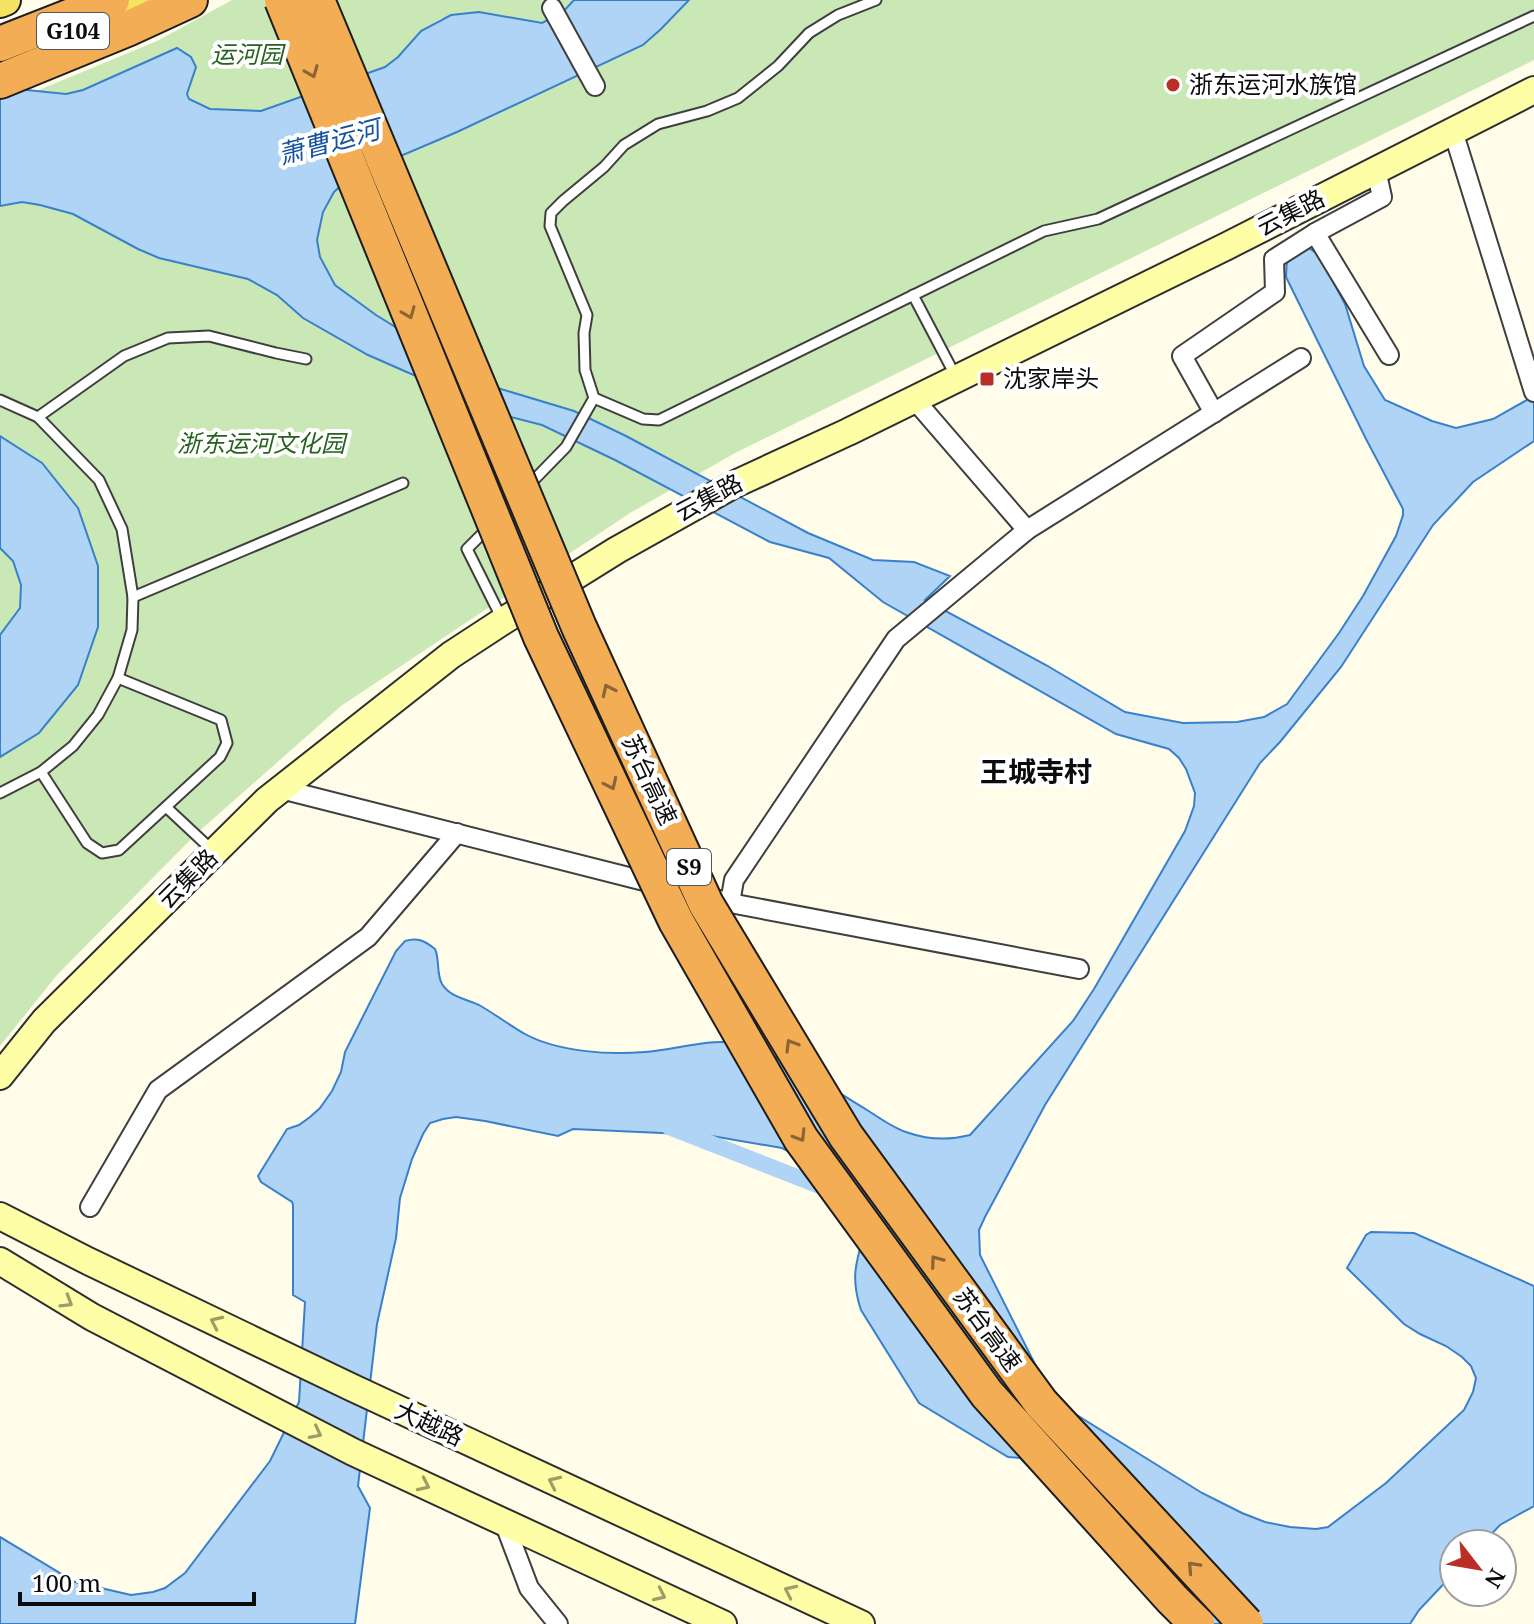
<svg xmlns="http://www.w3.org/2000/svg" width="1534" height="1624" font-family="'Noto Serif','Noto Sans SC',serif">
<style>
.green{fill:#cae8b5}
.water{fill:#b0d4f5;stroke:#3880cb;stroke-width:2}
.lines{fill:none;stroke-linecap:round;stroke-linejoin:round}
.canal{stroke:#b0d4f5;stroke-width:16}
.lane-casing{stroke:#3f3f3f;stroke-width:13}
.street-casing{stroke:#3f3f3f;stroke-width:22}
.secondary-casing{stroke:#2e2e2e;stroke-width:30}
.primary-casing{stroke:#1d1d1d;stroke-width:34}
.highway-casing{stroke:#1d1d1d;stroke-width:38}
.lane{stroke:#fff;stroke-width:9}
.street{stroke:#fff;stroke-width:18}
.secondary{stroke:#fefea6;stroke-width:26}
.primary{stroke:#f7e362;stroke-width:30}
.highway{stroke:#f3ae55;stroke-width:34}
.highway-bridge-casing{stroke:#1d1d1d;stroke-width:38;stroke-linecap:butt}
.highway-bridge{stroke:#f3ae55;stroke-width:34}
.oneway{stroke:#8b6534}
.oneway2{stroke:#9d9d68}
.poi-dot{fill:#b92f26;stroke:#fff;stroke-width:3}
.labels{text-anchor:middle;stroke-width:8;stroke-linejoin:round;paint-order:stroke}
.shield{fill:#fff;stroke:#555;stroke-width:2}
.shield-label{font-size:22px;font-weight:bold;fill:#0c0c0c}
.park-label{font-size:24px;font-style:italic;fill:#24621d;stroke:#fff}
.poi-label{font-size:24px;fill:#0c0c0c;stroke:#fff;text-anchor:start}
.street-label{font-size:24px;fill:#0c0c0c;stroke:#fff}
.water-label{font-size:26px;font-style:italic;fill:#17539b;stroke:#fff}
.quarter-label{font-size:28px;font-weight:bold;fill:#0c0c0c;stroke:#fff}
</style>
<rect width="100%" height="100%" fill="#fffdea"/>
<g class="green">
<polygon points="232,0 574,0 562,13 542,23 479,12 440,19 421,31 398,57 385,67 261,111 210,109 189,99 22,97 157,41"/>
<polygon points="654,0 1534,0 1534,60 735,453 630,513 341,706 196,834 57,975 0,1046 0,186"/>
</g>
<g class="water">
<path d="M574 0H689L661 29 643 45 457 132 351 177 334 192 323 212 317 240 320 257 335 285 376 315 491 386 574 411 626 436 808 533 873 560 914 562 950 576 925 600 1046 665 1125 712 1183 723 1237 722 1264 717 1287 704 1339 633 1363 596 1396 536 1403 515V509L1366 439 1286 277 1287 258 1306 246 1319 255 1345 304 1364 366 1385 400 1432 421 1456 428 1493 419 1534 396V441L1473 482 1433 525 1341 667 1280 742 1260 763 1045 1105 985 1217 979 1230 980 1255 1048 1390 1056 1402 1202 1493 1242 1513 1265 1522 1290 1527 1316 1529 1328 1527 1386 1483 1464 1410 1473 1392 1476 1378 1471 1366 1462 1357 1446 1346 1420 1334 1404 1324 1347 1268 1366 1235 1371 1232 1414 1233 1534 1286V1506L1500 1525 1482 1544H1454V1573L1419 1610 1410 1624H1182L1020 1458 1008 1457 919 1403 861 1310C851 1280 855 1264 864 1235L816 1165 782 1148 706 1135 573 1129 558 1136 485 1121 456 1117 443 1119 430 1123 423 1134 412 1159 400 1198 396 1238 377 1324 358 1486 370 1508 355 1624H0V1537L75 1582 131 1595 153 1592 165 1588 185 1573 270 1461 299 1402 305 1302 293 1295V1205L292 1202 261 1182 258 1176 287 1129 299 1125 310 1117 320 1108 332 1091 341 1072 345 1052 396 951 405 941C418 937 425 941 435 949 440 960 436 973 442 984 450 997 466 999 479 1005 495 1014 509 1025 525 1034 558 1052 609 1055 645 1052 676 1050 718 1035 748 1046 790 1060 829 1087 867 1110 880 1118 894 1129 909 1133 929 1140 950 1140 970 1135L1073 1021 1094 989 1185 831 1194 806 1195 793 1186 769 1179 758 1169 749 1116 734 883 602 829 558 770 542 615 460 542 425 507 416 368 355 303 318 277 295 248 279 159 258 138 249 73 214 40 205 22 202 0 206V96L17 89 66 94 83 90 177 48 191 57 196 67 187 94 189 99 210 109 261 111 385 67 398 57 421 31 451 15 479 12 542 23 562 13Z"/>
<polygon points="0,436 42,463 78,508 98,566 98,627 78,685 39,733 0,757 0,635 20,608 21,585 13,561 0,548"/>
</g>
<g class="lines">
<polyline class="canal" points="669,1127 830,1190"/>
<defs>
<g id="lane">
<polyline points="876,0 838,15 809,33 778,66 738,98 707,111 658,124 624,145 604,167 563,201 551,213 550,226 587,315 584,333 585,370 594,398 643,419 659,420 1044,231 1098,219 1534,16"/>
<polyline points="913,295 956,377"/>
<polyline points="0,400 38,417 99,480 122,529 133,597 132,630 118,678 98,715 73,746 41,772 0,793"/>
<polyline points="38,417 124,356 168,338 209,336 276,353 306,359"/>
<polyline points="527,487 566,447 594,398"/>
<polyline points="489,527 467,549 502,619"/>
<polyline points="133,597 403,483"/>
<polyline points="41,772 87,843 102,853 119,850 220,757 227,743 221,720 118,678"/>
<polyline points="166,807 212,850"/>
</g>
<g id="street">
<polyline points="552,8 595,86"/>
<polyline points="1453,131 1534,392"/>
<polyline points="1315,233 1389,355"/>
<polyline points="914,399 1027,530"/>
<polyline points="1214,413 1182,356 1275,292 1274,259 1315,233 1382,197 1376,170"/>
<polyline points="281,789 660,885"/>
<polyline points="701,895 730,903 1079,969"/>
<polyline points="730,903 734,880 896,639 1027,530 1301,358"/>
<polyline points="90,1207 158,1090 368,937 457,833"/>
<polyline points="504,1522 529,1588 558,1624"/>
</g>
<g id="secondary">
<polyline points="0,1076 44,1021 267,800 451,655 503,621 617,550 733,485 848,432 1227,246 1534,90"/>
<polyline points="0,1216 88,1261 353,1388 861,1624"/>
<polyline points="0,1261 92,1317 353,1452 723,1624"/>
</g>
<g id="primary">
<polyline points="0,2 5,0"/>
<polyline points="90,23 145,0"/>
</g>
<g id="highway">
<polyline points="0,44 112,0"/>
<polyline points="0,81 127,29 190,0"/>
</g>
</defs>
<use href="#lane" class="lane-casing"/>
<use href="#street" class="street-casing"/>
<use href="#secondary" class="secondary-casing"/>
<use href="#primary" class="primary-casing"/>
<use href="#highway" class="highway-casing"/>
<use href="#lane" class="lane"/>
<use href="#street" class="street"/>
<use href="#secondary" class="secondary"/>
<use href="#primary" class="primary"/>
<use href="#highway" class="highway"/>
<defs>
<g id="highway-bridge">
<polyline points="282,0 541,637 676,921 801,1139 987,1394 1172,1599 1197,1624"/>
<polyline points="317,0 579,627 706,904 846,1136 1041,1403 1246,1624"/>
</g>
</defs>
<use href="#highway-bridge" class="highway-bridge-casing"/>
<use href="#highway-bridge" class="highway-bridge"/>
</g>
<defs><path id="oneway-chevron" d="M-2-3.5L2.5 0L-2 3.5" fill="none" stroke-width="1.6" stroke-linecap="round" stroke-linejoin="round" transform="scale(2)"/></defs>
<g class="oneway">
<use href="#oneway-chevron" transform="translate(312 72) rotate(68)"/>
<use href="#oneway-chevron" transform="translate(409 313) rotate(68)"/>
<use href="#oneway-chevron" transform="translate(608 690) rotate(-115)"/>
<use href="#oneway-chevron" transform="translate(611 784) rotate(65)"/>
<use href="#oneway-chevron" transform="translate(791 1045) rotate(-121)"/>
<use href="#oneway-chevron" transform="translate(800 1136) rotate(58)"/>
<use href="#oneway-chevron" transform="translate(936 1261) rotate(-126)"/>
<use href="#oneway-chevron" transform="translate(1193 1567) rotate(-133)"/>
</g>
<g class="oneway2">
<use href="#oneway-chevron" transform="translate(67 1302) rotate(31)"/>
<use href="#oneway-chevron" transform="translate(216 1322) rotate(-155)"/>
<use href="#oneway-chevron" transform="translate(316 1433) rotate(27)"/>
<use href="#oneway-chevron" transform="translate(554 1482) rotate(-155)"/>
<use href="#oneway-chevron" transform="translate(424 1485) rotate(25)"/>
<use href="#oneway-chevron" transform="translate(790 1591) rotate(-155)"/>
<use href="#oneway-chevron" transform="translate(660 1595) rotate(25)"/>
</g>
<g class="poi-dot">
<circle cx="1173" cy="85" r="8"/>
<rect x="979" y="371" width="16" height="16" rx="4"/>
</g>
<g class="labels">
<g class="shield">
<rect x="37" y="13" width="72" height="36" rx="6"/>
<rect x="667" y="849" width="44" height="36" rx="6"/>
</g>
<g class="shield-label">
<text x="73" y="39">G104</text>
<text x="689" y="875">S9</text>
</g>
<g class="park-label">
<text x="247" y="63">运河园</text>
<text x="261" y="452">浙东运河文化园</text>
</g>
<g class="poi-label">
<text x="1189" y="93">浙东运河水族馆</text>
<text x="1003" y="387">沈家岸头</text>
</g>
<g class="street-label">
<text transform="translate(1291 213) rotate(-27)" y="8">云集路</text>
<text transform="translate(709 498) rotate(-28)" y="8">云集路</text>
<text transform="translate(649 780) rotate(65)" y="8">苏台高速</text>
<text transform="translate(188 879) rotate(-45)" y="8">云集路</text>
<text transform="translate(987 1330) rotate(54)" y="8">苏台高速</text>
<text transform="translate(429 1424) rotate(25)" y="8">大越路</text>
</g>
<g class="water-label">
<text transform="translate(329 142) rotate(-15)" y="9">萧曹运河</text>
</g>
<g class="quarter-label">
<text x="1036" y="782">王城寺村</text>
</g>
</g>
<g transform="translate(1478 1568) rotate(121)"><circle r="38" fill="#ffffff" stroke="#9e9e9e" stroke-width="2"/>
<path d="M0-6L14 30L0 20L-14 30Z" fill="#b92f26"/>
<text y="-12" font-size="22" font-weight="bold" text-anchor="middle" fill="#0c0c0c">N</text>
</g>
<path d="M20 1592v12h234v-12" fill="none" stroke="#0c0c0c" stroke-width="4"/>
<text x="32" y="1592" font-size="24" fill="#0c0c0c" stroke="#ffffff" stroke-width="6" paint-order="stroke">100 m</text>
</svg>
